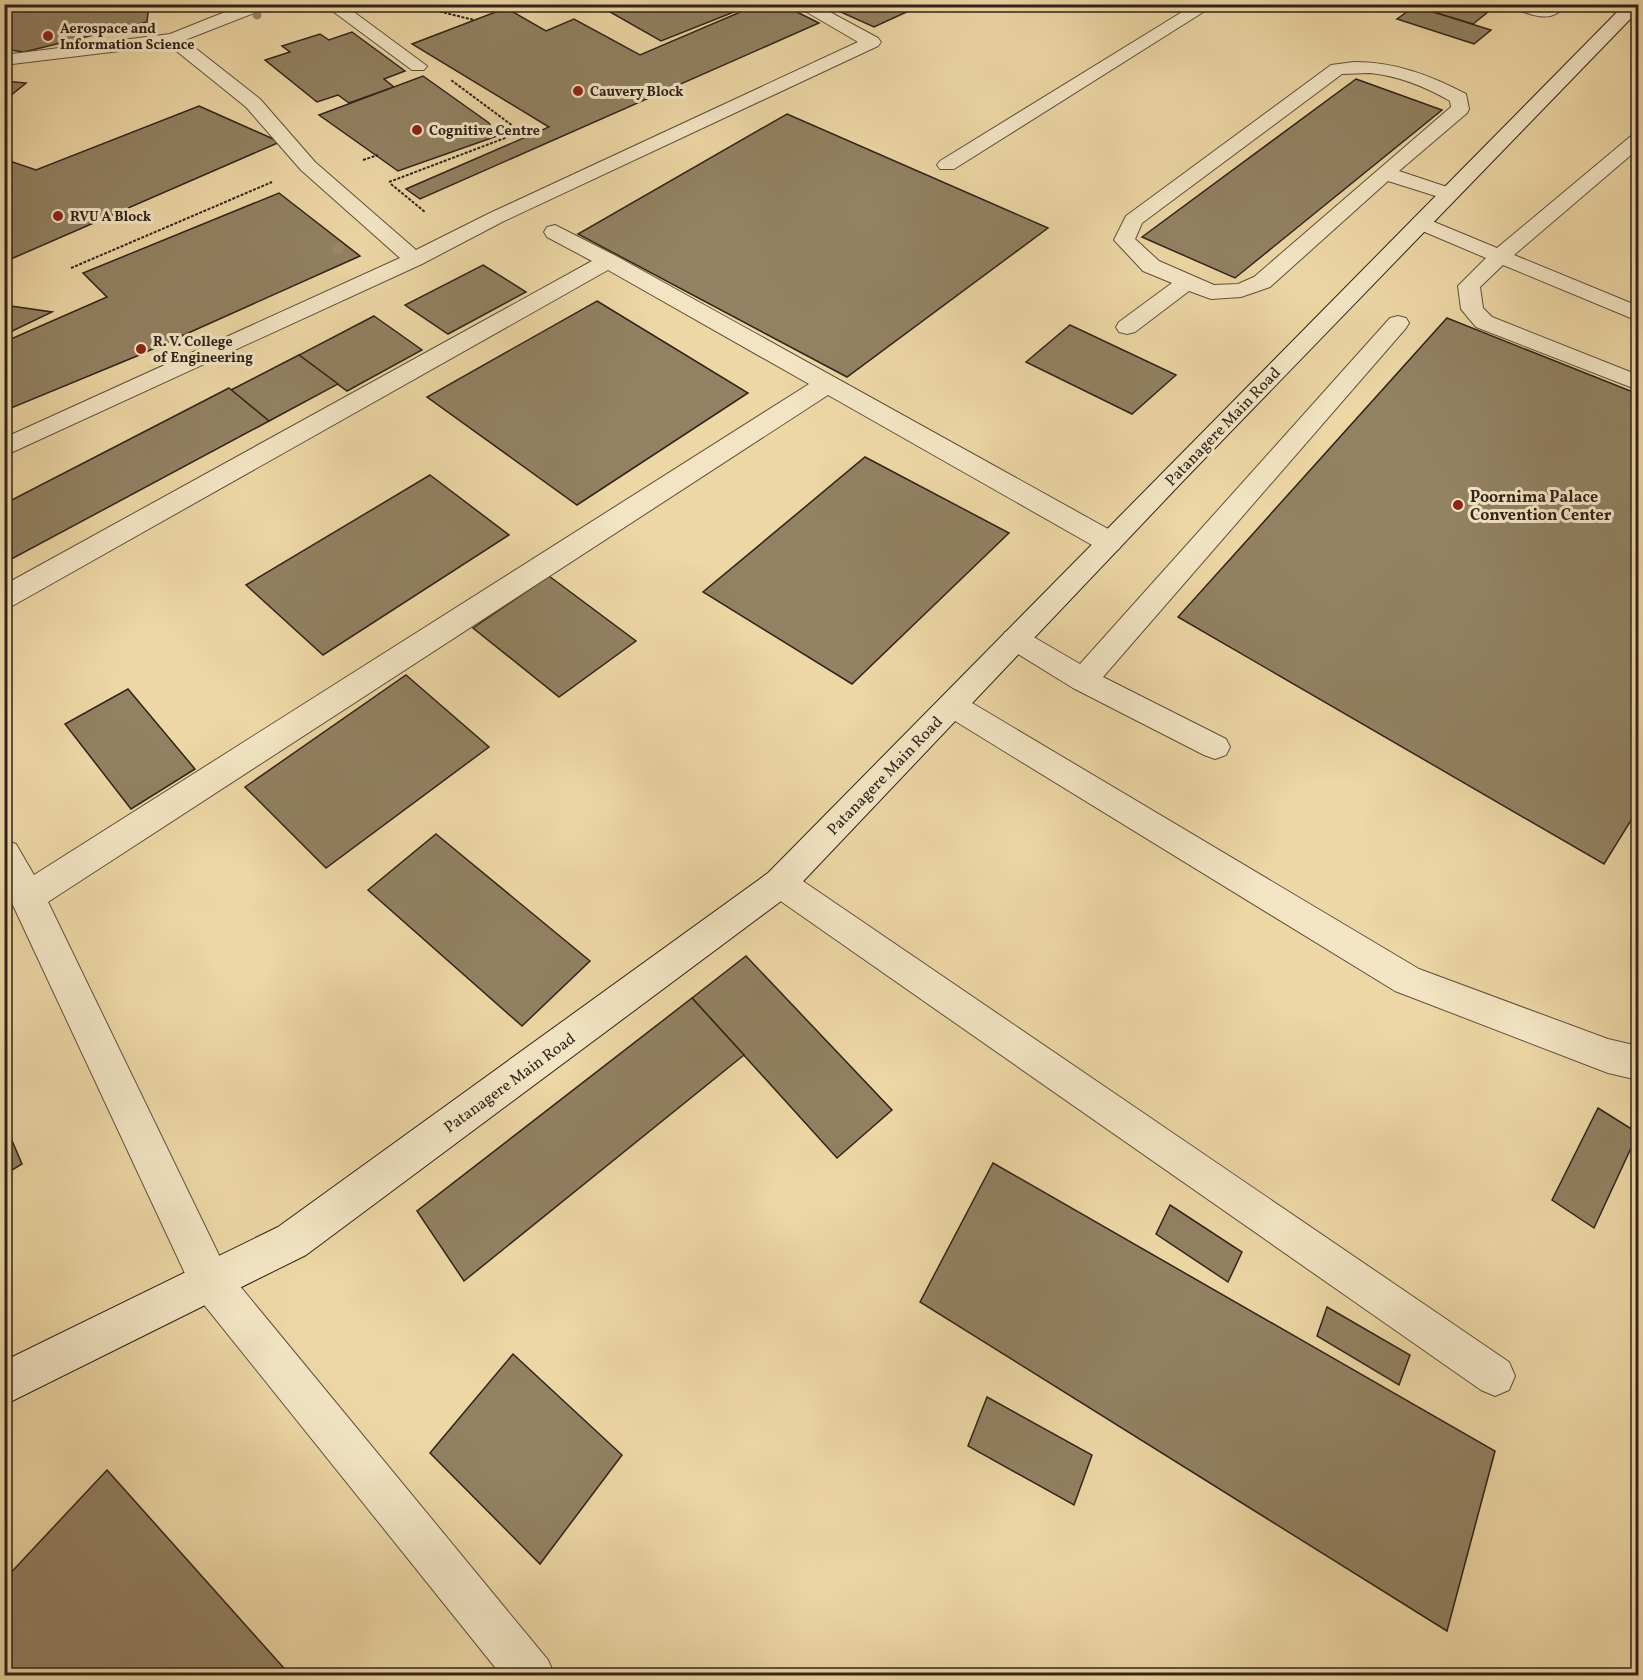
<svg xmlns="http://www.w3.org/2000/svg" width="1643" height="1680" font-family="Vollkorn,serif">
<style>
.building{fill:#928162;stroke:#302319;stroke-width:1.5}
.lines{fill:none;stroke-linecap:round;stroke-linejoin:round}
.lane-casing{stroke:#5f503c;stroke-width:2}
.street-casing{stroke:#5f503c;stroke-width:2}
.secondary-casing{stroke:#302319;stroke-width:2}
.path{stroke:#302319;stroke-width:2;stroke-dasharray:3 1.5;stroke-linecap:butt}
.lane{fill:#f3e5c4;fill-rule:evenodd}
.street{fill:#f3e5c4;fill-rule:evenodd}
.secondary{fill:#f3e5c4;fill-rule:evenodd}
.tree{fill:#9a8868}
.poi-dot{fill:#8f2418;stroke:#f3e5c4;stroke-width:2}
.labels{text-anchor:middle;stroke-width:6;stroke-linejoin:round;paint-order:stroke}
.far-poi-label{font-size:14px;font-weight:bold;fill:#302319;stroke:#f3e5c4;text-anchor:start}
.street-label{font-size:16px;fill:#302319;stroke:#f3e5c4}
.poi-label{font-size:16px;font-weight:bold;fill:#302319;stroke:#f3e5c4;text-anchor:start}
</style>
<rect width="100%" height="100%" fill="#edd7a5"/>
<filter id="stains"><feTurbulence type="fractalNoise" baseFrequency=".00333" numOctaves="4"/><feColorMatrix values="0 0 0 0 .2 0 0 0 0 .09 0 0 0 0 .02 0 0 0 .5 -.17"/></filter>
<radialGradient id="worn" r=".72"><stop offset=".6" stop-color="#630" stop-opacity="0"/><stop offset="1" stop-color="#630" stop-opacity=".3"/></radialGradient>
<g class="building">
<polygon points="4,4 149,4 147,22 24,52 4,49"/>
<polygon points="596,4 754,4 661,41"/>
<polygon points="759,4 781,4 819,23 420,199 406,189 549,127 412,44 506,8 546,31 574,19 640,55"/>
<polygon points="844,4 924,4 874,27 834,9"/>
<polygon points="1439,4 1498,4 1473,24 1430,11"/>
<polygon points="1415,6 1430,11 1491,30 1474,44 1397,19"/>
<polygon points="352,32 405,71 384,79 394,87 349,103 338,95 317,102 265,60 290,52 282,46 320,34 329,40"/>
<polygon points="423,76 489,123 497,136 398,171 319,115"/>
<polygon points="1356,79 1442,110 1235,278 1142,237"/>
<polygon points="4,81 26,83 4,101"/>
<polygon points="199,106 280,142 4,262 4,159 36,170"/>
<polygon points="787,114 1048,228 847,377 578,234"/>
<polygon points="279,193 360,256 137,356 4,411 4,342 107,297 83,273"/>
<polygon points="483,265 526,292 448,334 405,305"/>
<polygon points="597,301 748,393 577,505 427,397"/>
<polygon points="4,305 52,312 4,335"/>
<polygon points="374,316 422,350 347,391 299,355"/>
<polygon points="1447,318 1638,394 1638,809 1604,864 1178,617"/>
<polygon points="1070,325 1176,375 1132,414 1026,362"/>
<polygon points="299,355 338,384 269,421 231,390"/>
<polygon points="229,388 269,421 4,563 4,504"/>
<polygon points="865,457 1009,533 852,684 703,592"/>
<polygon points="430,475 509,535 323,655 246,585"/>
<polygon points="549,576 636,641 559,697 473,628"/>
<polygon points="406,675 489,747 326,868 245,787"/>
<polygon points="128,689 195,769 131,809 65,724"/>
<polygon points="436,834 590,961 522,1026 368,890"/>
<polygon points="746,956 892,1110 837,1158 692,998"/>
<polygon points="692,998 744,1055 464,1281 417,1211"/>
<polygon points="1598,1108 1638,1133 1594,1228 1552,1200"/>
<polygon points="4,1122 22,1164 4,1175"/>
<polygon points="993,1163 1495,1451 1447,1631 920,1302"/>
<polygon points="1170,1205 1242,1252 1228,1282 1156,1234"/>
<polygon points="1327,1307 1410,1355 1399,1385 1317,1336"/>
<polygon points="513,1354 622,1455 540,1564 430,1453"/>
<polygon points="987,1397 1092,1455 1074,1505 968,1446"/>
<polygon points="107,1470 291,1676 4,1676 4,1580"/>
</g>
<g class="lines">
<defs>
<g id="lane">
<polygon points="245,4 269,4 267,8 185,40 260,99 315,162 416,250 490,213 858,42 793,4 815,4 878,38 881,42 878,46 504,221 422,264 4,456 4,438 400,258 301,170 246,107 169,45 4,65 4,55 170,34"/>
<polygon points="323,4 343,4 427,66 424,70 412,70"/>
<polygon points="1195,4 1216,4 954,169 940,169 937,165 940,161"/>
<path d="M1510 4H1537L1544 7 1548 4H1568C1550 25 1534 15 1512 8Z"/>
<path d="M1354 62C1395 62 1430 75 1466 94L1469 109 1467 113 1399 171 1456 190 1459 194 1456 198H1442L1388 181 1270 287 1241 297 1211 299 1189 291 1135 332 1127 334 1119 332 1116 327 1119 322 1172 283 1143 271 1114 240 1126 216 1331 65ZM1370 73C1399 76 1424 86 1450 101L1451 107 1254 277 1238 284 1214 285 1159 261 1135 239 1142 223 1342 74Z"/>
<polygon points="1638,134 1638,149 1514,255 1638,306 1638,321 1503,265 1480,287 1483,308 1492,317 1638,375 1638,390 1476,327 1461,309 1458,286 1486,258 1413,227 1410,223 1413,219 1420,217 1427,219 1497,248 1631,136"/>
<polygon points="1398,316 1406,318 1409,323 1406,328 1103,677 1226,739 1230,747 1226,755 1215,759 1204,755 1073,688 1005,646 1001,639 1005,632 1015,629 1025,632 1080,664 1390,318"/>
<polygon points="952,694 962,697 1419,969 1608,1039 1638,1046 1638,1080 1608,1073 1395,991 942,713 937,705 942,697"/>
<polygon points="780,869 791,873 1509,1362 1515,1376 1509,1390 1495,1396 1481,1390 769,893 764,883 769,873"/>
<polygon points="211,1262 225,1268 548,1660 555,1676 502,1676 197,1296 191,1282 197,1268"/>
</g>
<polygon id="street" points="555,225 616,256 1119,535 1123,542 1119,549 1109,552 1099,549 828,395 48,902 232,1282 226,1297 211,1303 196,1297 4,886 4,840 16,844 34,875 809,384 608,270 14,605 4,608 4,585 592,261 547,237 544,232 547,227"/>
<polygon id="secondary" points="1625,4 1638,4 1638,11 1183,481 792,893 306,1255 4,1405 4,1361 278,1227 768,873"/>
</defs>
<use href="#lane" class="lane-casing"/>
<use href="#street" class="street-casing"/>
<use href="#secondary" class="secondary-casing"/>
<g class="path">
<polyline points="409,4 474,20"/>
<polyline points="363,160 378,155"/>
<polyline points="389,182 521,132 451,80"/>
<polyline points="391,184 425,212"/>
<polyline points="71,268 272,182"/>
</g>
<use href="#lane" class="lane"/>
<use href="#street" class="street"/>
<use href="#secondary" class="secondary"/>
</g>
<g class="tree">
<circle cx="257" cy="15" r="4.5"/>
<circle cx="338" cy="249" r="6"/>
</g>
<g class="poi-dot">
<circle cx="48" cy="36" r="6"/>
<circle cx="578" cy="91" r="6"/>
<circle cx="417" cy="130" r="6"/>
<circle cx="58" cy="216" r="6"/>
<circle cx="141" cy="349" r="6"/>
<circle cx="1458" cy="505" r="6"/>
</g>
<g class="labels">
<g class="far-poi-label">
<text x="60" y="33">Aerospace and<tspan x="60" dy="16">Information Science</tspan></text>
<text x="590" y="96">Cauvery Block</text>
<text x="429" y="135">Cognitive Centre</text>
<text x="70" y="221">RVU A Block</text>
<text x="153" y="346">R. V. College<tspan x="153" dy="16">of Engineering</tspan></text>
</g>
<g class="street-label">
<text transform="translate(1222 426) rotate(-46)" y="6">Patanagere Main Road</text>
<text transform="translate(884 775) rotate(-46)" y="6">Patanagere Main Road</text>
<text transform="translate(509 1082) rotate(-36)" y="6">Patanagere Main Road</text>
</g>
<g class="poi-label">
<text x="1470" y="502">Poornima Palace<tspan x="1470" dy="18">Convention Center</tspan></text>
</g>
</g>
<rect width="1643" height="1680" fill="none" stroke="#edd7a5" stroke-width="24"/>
<rect x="6" y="6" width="1631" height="1668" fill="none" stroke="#302319" stroke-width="3"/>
<rect x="12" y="12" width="1619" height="1656" fill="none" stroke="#302319" stroke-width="1.5"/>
<rect width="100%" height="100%" filter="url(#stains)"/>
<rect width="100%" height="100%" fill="url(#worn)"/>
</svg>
